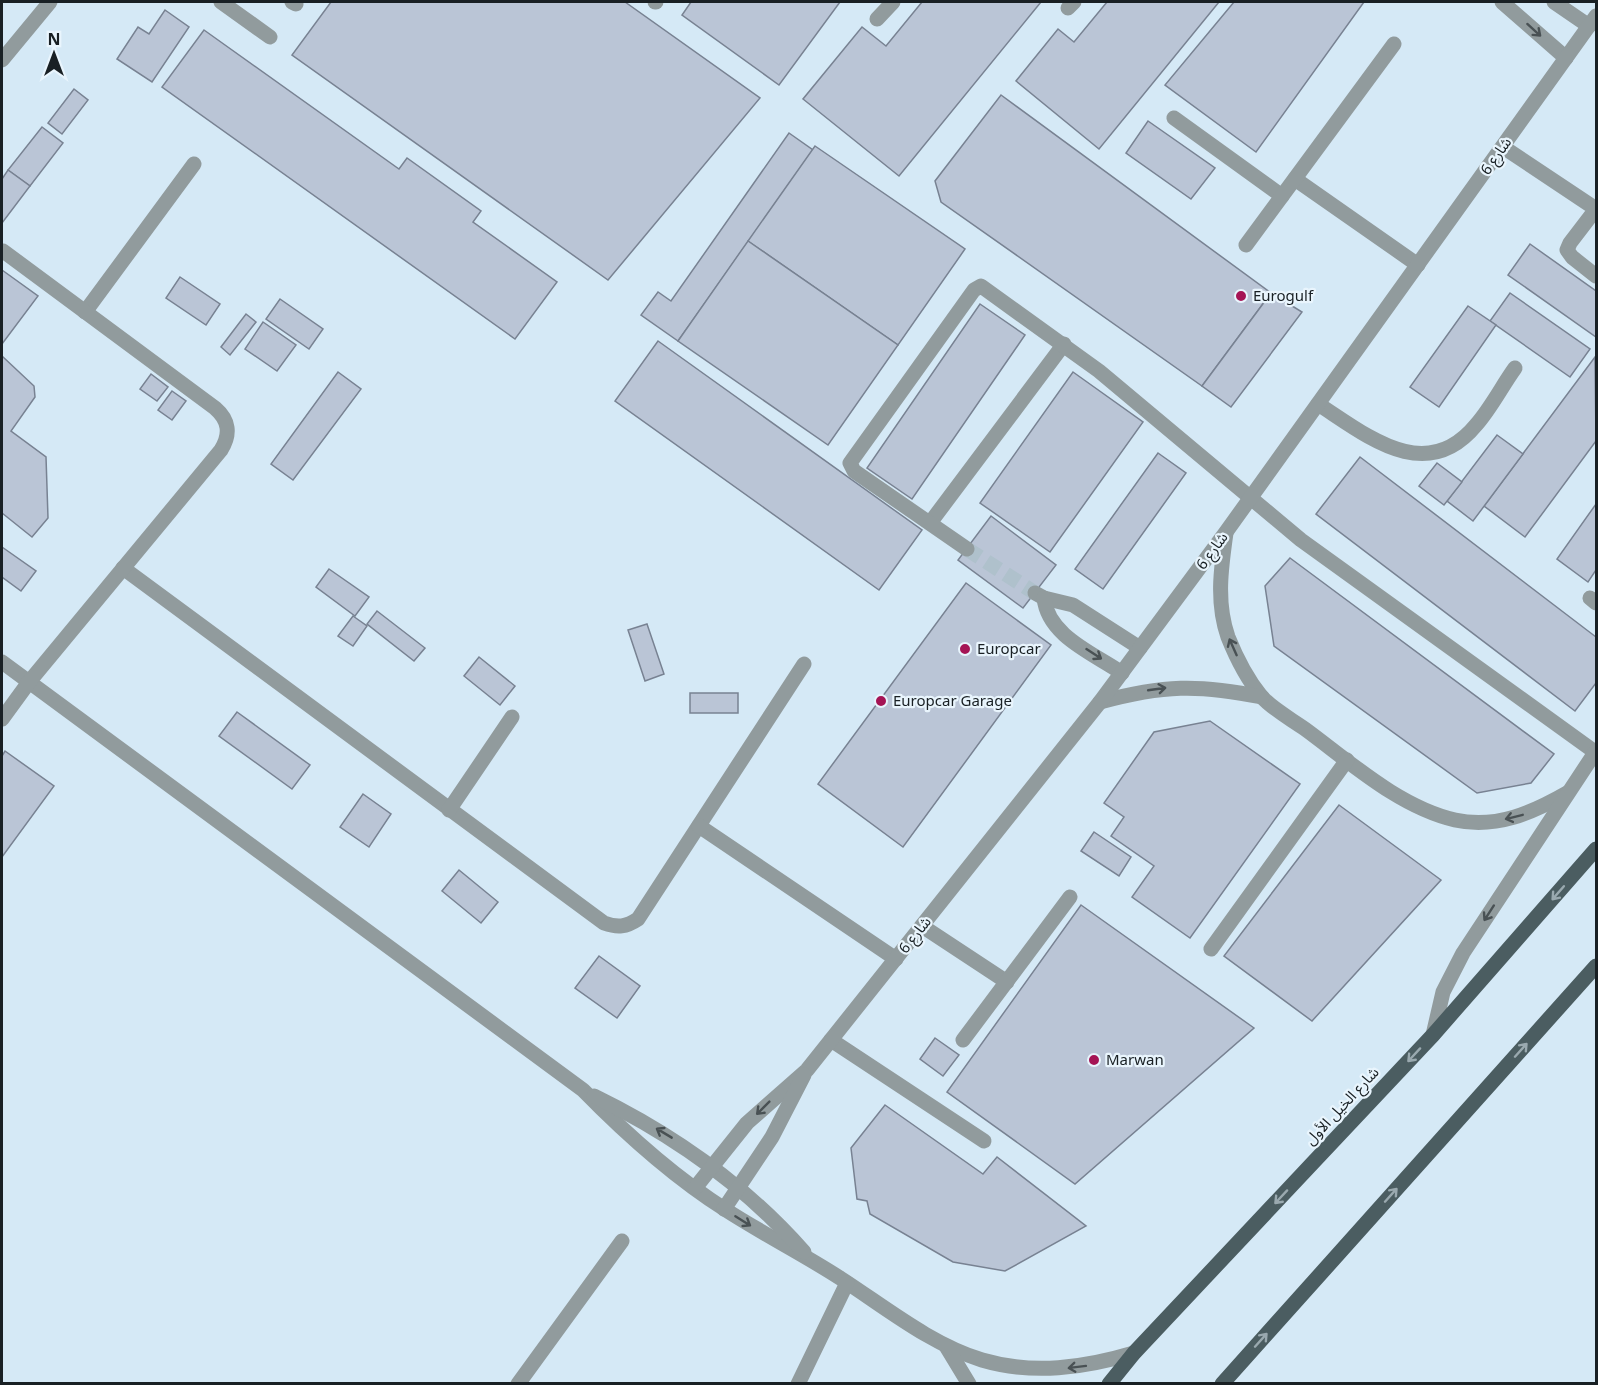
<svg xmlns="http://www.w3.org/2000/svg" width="1598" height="1385" font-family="Georgia,'Noto Sans Arabic',serif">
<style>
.building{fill:#bac5d6;stroke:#788292;stroke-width:1.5}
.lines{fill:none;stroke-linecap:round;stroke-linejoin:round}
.minor-tunnel{stroke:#afc1cc;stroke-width:15;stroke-dasharray:15 8;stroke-linecap:butt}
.minor{stroke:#919b9d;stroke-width:15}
.major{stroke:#4b5d61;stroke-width:15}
.oneway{stroke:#495154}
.oneway2{stroke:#9aa9af}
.poi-dot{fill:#a51455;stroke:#e9f5fd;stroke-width:2}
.labels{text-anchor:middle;stroke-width:4.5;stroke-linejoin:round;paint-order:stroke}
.street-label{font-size:15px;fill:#192024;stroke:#e9f5fd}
.poi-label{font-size:15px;fill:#192024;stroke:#e9f5fd;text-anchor:start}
</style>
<rect width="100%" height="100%" fill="#d5e9f6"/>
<g class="building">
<polygon points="331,2 625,2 760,98 608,280 292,55"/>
<polygon points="691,2 840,2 779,85 682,15"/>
<polygon points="922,2 1041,2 899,176 803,99 862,27 886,46"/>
<polygon points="1107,2 1219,2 1099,149 1016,81 1058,29 1074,42"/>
<polygon points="1234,2 1364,2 1256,152 1165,85"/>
<polygon points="165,10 189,27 152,82 117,59 138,27 149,34"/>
<polygon points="204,30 399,169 407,158 481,211 473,222 557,282 515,339 162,87"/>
<polygon points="74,89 88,100 62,134 48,123"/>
<polygon points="1001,95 1271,293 1202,386 941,202 935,181"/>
<polygon points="1148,121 1215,168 1191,199 1126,153"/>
<polygon points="42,127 63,143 30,186 8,170"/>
<polygon points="789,133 813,150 678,341 641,315 658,292 671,301"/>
<polygon points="815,146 965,249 898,345 748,241"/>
<polygon points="8,170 30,186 2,223 2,179"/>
<polygon points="748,241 898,345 828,445 678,341"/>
<polygon points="1530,244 1596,291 1596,337 1508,275"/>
<polygon points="2,270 38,296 2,344"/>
<polygon points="180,277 220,304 206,325 166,298"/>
<polygon points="1271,293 1302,312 1231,407 1202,386"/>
<polygon points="1510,293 1590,349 1570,377 1490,321"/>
<polygon points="280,299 323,329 309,349 266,319"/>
<polygon points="980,304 1025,335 912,499 867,468"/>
<polygon points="1468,306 1496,325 1439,407 1410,387"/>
<polygon points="246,314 256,322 230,355 221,347"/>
<polygon points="263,322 296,345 277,371 245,349"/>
<polygon points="658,341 922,530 879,590 615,401"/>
<polygon points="2,356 34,386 35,397 11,431 46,457 48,518 32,537 2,513"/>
<polygon points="1595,357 1596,441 1525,537 1484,506"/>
<polygon points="338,372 361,389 293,480 271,464"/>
<polygon points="1073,372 1143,422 1050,552 980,503"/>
<polygon points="151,374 168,387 157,401 140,389"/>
<polygon points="172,391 186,401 172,420 158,410"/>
<polygon points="1497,435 1523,454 1473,521 1447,501"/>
<polygon points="1158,453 1186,473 1103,589 1075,569"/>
<polygon points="1360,457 1596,637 1596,683 1575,711 1316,514"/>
<polygon points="1437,463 1462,482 1444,505 1419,486"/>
<polygon points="1596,504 1596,570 1588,582 1557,559"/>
<polygon points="991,516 1056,565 1023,608 958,560"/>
<polygon points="2,547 36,571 21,591 2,577"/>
<polygon points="1290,558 1554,754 1531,783 1477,793 1274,646 1265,586"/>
<polygon points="329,569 369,597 355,616 316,587"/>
<polygon points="966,583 1051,645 903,847 818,784"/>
<polygon points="377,611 425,648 414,661 367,624"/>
<polygon points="353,616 367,626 353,646 338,636"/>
<polygon points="647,624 664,674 645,681 628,630"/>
<polygon points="479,657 515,686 500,705 464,676"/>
<rect x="690" y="693" width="48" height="20"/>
<polygon points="237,712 310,765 292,789 219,736"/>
<polygon points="1210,721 1300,784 1190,938 1132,897 1154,866 1111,836 1124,817 1104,803 1154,732"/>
<polygon points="5,751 54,786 2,857 2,756"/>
<polygon points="363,794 391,814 369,847 340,827"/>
<polygon points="1339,805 1441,880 1312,1021 1224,956"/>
<polygon points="1094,832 1131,857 1119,876 1081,851"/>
<polygon points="459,870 498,902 481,923 442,891"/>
<polygon points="1081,905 1254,1028 1075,1184 947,1092"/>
<polygon points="599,956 640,986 617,1018 575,988"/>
<polygon points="935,1038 959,1055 943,1076 920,1059"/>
<polygon points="885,1105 983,1174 997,1157 1086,1226 1005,1271 953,1262 870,1214 867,1201 857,1199 851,1148"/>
</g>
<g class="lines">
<polyline class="minor-tunnel" points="967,549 1035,593"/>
<g class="minor">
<polyline points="221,2 270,37"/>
<polyline points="292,2 296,4"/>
<polyline points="655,2 656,2"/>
<polyline points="1502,2 1566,58"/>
<polyline points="1554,2 1589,26"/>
<polyline points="1068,8 1074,2"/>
<polyline points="877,19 893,2"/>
<polyline points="2,60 50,2"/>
<polyline points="1174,118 1282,196"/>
<polyline points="1503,147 1596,209 1570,243 1567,250 1572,257 1596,276"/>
<polyline points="1295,179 1418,265"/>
<polyline points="1246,245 1394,44"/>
<polyline points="85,312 194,164"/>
<path d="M1318 404C1366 435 1426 486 1476 425 1491 408 1502 386 1515 368"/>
<polyline points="930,523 1064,344"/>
<path d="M1226 533C1221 568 1216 603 1228 637 1236 657 1248 680 1261 696 1272 709 1291 719 1305 729 1350 762 1399 807 1455 820 1496 829 1532 813 1567 793"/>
<polyline points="967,549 854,471 850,463 974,290 981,286 1099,371 1301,540 1595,752"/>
<path d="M123 568 604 923C618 928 626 927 638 919L804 664"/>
<polyline points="1035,593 1044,598 1073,605 1140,648"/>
<path d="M1044 598C1048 636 1093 653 1122 673"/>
<polyline points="1590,598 1596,603"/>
<path d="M2 662 583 1090C627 1135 674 1177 726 1210 763 1234 803 1254 840 1278 885 1307 930 1344 982 1360 1033 1375 1084 1368 1134 1353"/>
<path d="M1100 702C1163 685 1198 684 1262 697"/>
<path d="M2 719 29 682 221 450C231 434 229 420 215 408L3 251"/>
<polyline points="449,810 512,717"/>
<polyline points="699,826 896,959"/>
<polyline points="922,926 1007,982"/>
<polyline points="1211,949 1347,760"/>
<polyline points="1433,1035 1443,992 1463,953 1596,751"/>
<polyline points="831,1040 984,1141"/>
<polyline points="963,1040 1070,897"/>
<path d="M594 1096C674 1135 745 1185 804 1252"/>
<polyline points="695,1188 747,1123 807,1070 1100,702 1226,532 1596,16"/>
<polyline points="724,1209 772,1137 804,1075"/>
<polyline points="946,1346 969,1384"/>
<polyline points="518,1384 622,1241"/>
<polyline points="798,1384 847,1283"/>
</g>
<g class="major">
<polyline points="1109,1384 1134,1353 1433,1035 1596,849"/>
<polyline points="1222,1384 1596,966"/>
</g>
</g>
<defs><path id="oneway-shaft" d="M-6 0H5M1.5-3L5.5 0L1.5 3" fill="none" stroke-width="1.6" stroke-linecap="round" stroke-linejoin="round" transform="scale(1.5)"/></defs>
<g class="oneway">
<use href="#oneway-shaft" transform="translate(1534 30) rotate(42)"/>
<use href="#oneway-shaft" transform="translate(1233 647) rotate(-114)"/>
<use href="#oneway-shaft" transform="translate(1094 654) rotate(33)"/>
<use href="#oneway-shaft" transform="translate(1157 689) rotate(-8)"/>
<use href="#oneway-shaft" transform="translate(1514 817) rotate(166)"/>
<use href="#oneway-shaft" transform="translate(1489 913) rotate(123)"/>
<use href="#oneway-shaft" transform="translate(763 1108) rotate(135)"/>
<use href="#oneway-shaft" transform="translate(664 1133) rotate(-149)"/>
<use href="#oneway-shaft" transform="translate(743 1221) rotate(32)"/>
<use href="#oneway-shaft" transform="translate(1077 1367) rotate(173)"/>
</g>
<g class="oneway2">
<use href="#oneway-shaft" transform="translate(1558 893) rotate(131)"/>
<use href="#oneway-shaft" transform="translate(1521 1050) rotate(-48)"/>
<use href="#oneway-shaft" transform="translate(1414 1055) rotate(133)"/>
<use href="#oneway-shaft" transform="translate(1391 1195) rotate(-48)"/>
<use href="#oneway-shaft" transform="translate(1281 1197) rotate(133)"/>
<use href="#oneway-shaft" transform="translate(1261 1340) rotate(-48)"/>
</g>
<g class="poi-dot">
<circle cx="1241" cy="296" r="6"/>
<circle cx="965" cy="649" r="6"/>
<circle cx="881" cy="701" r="6"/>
<circle cx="1094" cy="1060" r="6"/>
</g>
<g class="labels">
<g class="street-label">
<text transform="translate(1496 156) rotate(-55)" y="5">شارع 6</text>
<text transform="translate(1212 551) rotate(-54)" y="5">شارع 6</text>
<text transform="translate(915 935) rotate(-52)" y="5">شارع 6</text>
<text transform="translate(1342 1106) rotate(-47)" y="5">شارع الخيل الأول</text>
</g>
<g class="poi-label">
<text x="1253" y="301">Eurogulf</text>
<text x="977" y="654">Europcar</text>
<text x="893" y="706">Europcar Garage</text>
<text x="1106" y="1065">Marwan</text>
</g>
</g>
<rect width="1598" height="1385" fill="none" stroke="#192024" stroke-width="6"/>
<g transform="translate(54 54)" stroke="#e9f5fd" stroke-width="4.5" paint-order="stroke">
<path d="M0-4.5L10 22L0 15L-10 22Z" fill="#192024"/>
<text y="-9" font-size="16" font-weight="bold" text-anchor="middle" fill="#192024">N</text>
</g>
</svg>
